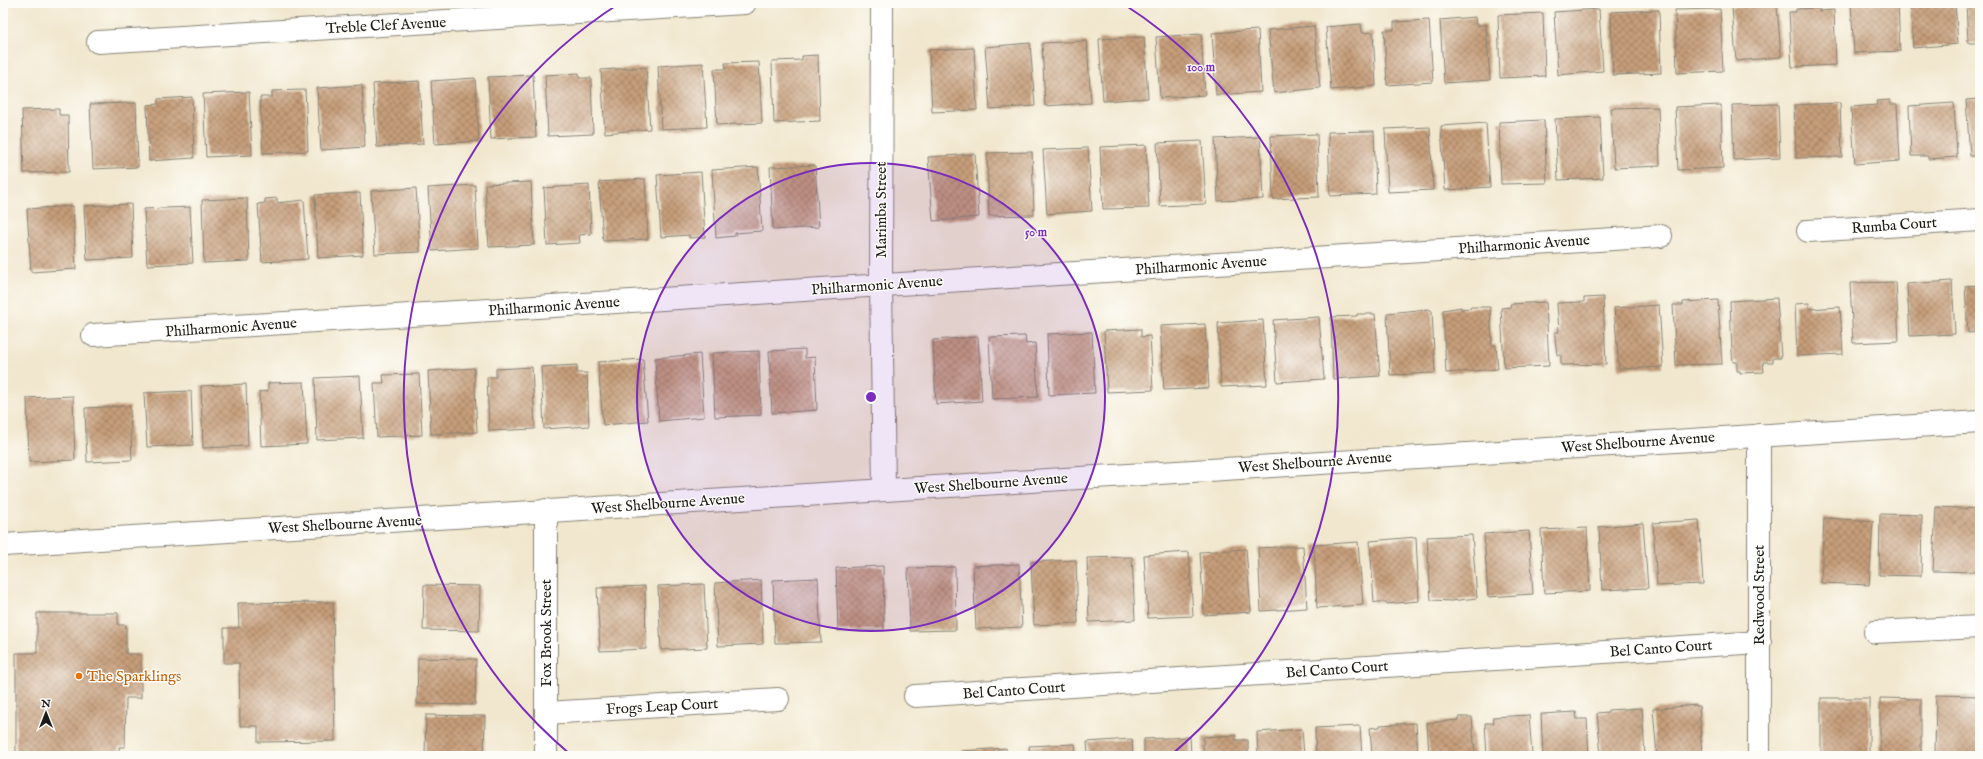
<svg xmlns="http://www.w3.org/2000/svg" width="1983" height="759" font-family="'IM FELL English',serif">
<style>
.building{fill:url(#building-cross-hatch)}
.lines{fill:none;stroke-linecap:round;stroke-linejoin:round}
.street-casing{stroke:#868275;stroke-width:24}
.secondary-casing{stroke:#868275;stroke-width:24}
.street{stroke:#fff;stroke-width:22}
.secondary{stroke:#fff;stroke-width:22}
.ring{fill:none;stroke:#7b2cbf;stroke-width:2}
.food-dot{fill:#e8710a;stroke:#fdfcf7;stroke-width:1.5}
.labels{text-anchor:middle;stroke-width:3;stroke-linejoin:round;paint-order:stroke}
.street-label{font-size:15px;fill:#1c1c1c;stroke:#fdfcf7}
.food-label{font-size:15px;fill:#c56008;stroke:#fdfcf7;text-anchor:start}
.centre{fill:#7b2cbf;stroke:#fdfcf7;stroke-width:2}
.ring-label{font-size:12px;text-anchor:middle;font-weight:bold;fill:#7b2cbf;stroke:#fdfcf7;stroke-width:3;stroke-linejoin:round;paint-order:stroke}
</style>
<defs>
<pattern id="building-cross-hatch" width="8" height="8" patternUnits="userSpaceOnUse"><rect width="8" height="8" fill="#c69e7a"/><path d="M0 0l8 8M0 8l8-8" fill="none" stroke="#a08063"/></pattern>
</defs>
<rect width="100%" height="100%" fill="#fdfcf7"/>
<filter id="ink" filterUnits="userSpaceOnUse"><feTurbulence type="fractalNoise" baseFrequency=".025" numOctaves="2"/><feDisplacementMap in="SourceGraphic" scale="8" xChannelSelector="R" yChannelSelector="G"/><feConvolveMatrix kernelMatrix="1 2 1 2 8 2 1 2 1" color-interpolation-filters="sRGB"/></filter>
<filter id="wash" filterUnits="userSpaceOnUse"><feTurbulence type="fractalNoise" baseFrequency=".012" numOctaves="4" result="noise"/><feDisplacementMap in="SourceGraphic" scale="16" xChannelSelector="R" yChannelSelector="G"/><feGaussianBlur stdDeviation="0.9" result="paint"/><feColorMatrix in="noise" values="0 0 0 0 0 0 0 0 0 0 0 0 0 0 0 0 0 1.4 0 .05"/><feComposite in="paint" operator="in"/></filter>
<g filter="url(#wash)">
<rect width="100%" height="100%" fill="#f1e7ce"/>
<g id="blocks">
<g class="building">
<polygon points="1851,3 1898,3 1900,51 1854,53"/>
<polygon points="1910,3 1955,3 1958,44 1913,48"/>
<polygon points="1966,3 1980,3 1980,43 1968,43"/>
<polygon points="1777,5 1781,57 1736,61 1732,7"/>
<polygon points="1819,8 1819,11 1834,10 1836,65 1792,67 1789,12 1796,12 1796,9"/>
<polygon points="1599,9 1603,71 1558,75 1554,12"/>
<polygon points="1720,9 1723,71 1677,73 1675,10"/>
<polygon points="1659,10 1661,73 1613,75 1611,12"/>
<polygon points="1543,13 1545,76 1500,78 1498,15"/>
<polygon points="1475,17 1476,25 1486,25 1490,80 1444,83 1440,20"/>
<polygon points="1429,20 1433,82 1387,85 1384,30 1394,30 1394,22"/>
<polygon points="1361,24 1362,33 1373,32 1376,86 1331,90 1326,27"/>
<polygon points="1314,26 1320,88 1274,93 1268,30"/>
<polygon points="1258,30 1261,92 1216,95 1212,33"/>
<polygon points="1201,34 1205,95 1160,98 1156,37"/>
<polygon points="1144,37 1148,98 1103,101 1099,39"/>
<polygon points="1087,41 1091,103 1045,106 1042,43"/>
<polygon points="1030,43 1035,106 990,109 985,47"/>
<polygon points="974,48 977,110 932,112 929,50"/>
<polygon points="818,55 820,121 774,123 772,61 802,60 802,56"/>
<polygon points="759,62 762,123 717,125 714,69 726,69 725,63"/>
<polygon points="703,63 707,127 661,129 658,66"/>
<polygon points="646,67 650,129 605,133 601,70"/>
<polygon points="579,73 579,78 591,78 593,134 548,136 545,75"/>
<polygon points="533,75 536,137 491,139 488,77"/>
<polygon points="475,78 479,141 435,144 431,81"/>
<polygon points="419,81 423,144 377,147 373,84"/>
<polygon points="362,85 365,147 321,150 317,88"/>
<polygon points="305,90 308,151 263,153 260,97 272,97 272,91"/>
<polygon points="249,92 252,155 206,157 203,94"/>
<polygon points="192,97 194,158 149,161 147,105 158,104 158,99"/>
<polygon points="1980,99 1980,156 1970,156 1966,100"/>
<polygon points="1890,100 1890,104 1897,104 1900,161 1855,164 1851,107 1877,105 1876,101"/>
<polygon points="136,103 138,167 93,169 90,104"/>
<polygon points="1840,103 1842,157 1796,158 1794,105"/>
<polygon points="1954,103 1957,157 1928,159 1928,156 1911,156 1909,106"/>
<polygon points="1778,104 1780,158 1734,160 1732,105"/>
<polygon points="1721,105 1723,168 1678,170 1675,107"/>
<polygon points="1658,107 1660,166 1614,168 1611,108"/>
<polygon points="59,109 59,115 68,115 69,172 24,173 22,110"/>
<polygon points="1600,117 1603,178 1558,180 1555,119"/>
<polygon points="1544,120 1547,183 1501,184 1499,122"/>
<polygon points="1486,123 1490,187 1445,190 1441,126"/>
<polygon points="1430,127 1433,190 1388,192 1385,129"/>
<polygon points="1374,131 1376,194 1330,196 1328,132"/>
<polygon points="1317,134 1319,197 1273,199 1271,136"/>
<polygon points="1260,137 1263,199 1218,201 1215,139"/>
<polygon points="1202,141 1206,204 1160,206 1157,143"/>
<polygon points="1146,145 1149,208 1103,209 1100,147"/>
<polygon points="1088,148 1092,211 1047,214 1043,150"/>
<polygon points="1032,152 1034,215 989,216 987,153"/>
<polygon points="975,154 979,217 933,221 928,157"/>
<polygon points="815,165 819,227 773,230 770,167"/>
<polygon points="758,167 762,231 735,233 735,236 716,238 712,170"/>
<polygon points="701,172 705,237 689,238 689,235 661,237 657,175"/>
<polygon points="645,179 648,239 603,241 599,182"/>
<polygon points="531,182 534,245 489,247 485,184"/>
<polygon points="475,185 478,248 432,251 428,188"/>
<polygon points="589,185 591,234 579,235 580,243 547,245 544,188"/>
<polygon points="416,188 420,252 375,254 371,191"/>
<polygon points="360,193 363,255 318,258 315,195"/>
<polygon points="247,198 249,261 204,263 202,200"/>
<polygon points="277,198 277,203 304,200 308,259 262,262 258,204 265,203 265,199"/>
<polygon points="131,204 133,258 87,260 84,206"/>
<polygon points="73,206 76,269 31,272 27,209"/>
<polygon points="190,207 193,263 147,265 144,209"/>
<polygon points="1952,281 1955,334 1910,336 1907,284"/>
<polygon points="1896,282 1899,341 1853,343 1850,283"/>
<polygon points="1980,285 1980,332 1968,333 1965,286"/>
<polygon points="1603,297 1606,364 1561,365 1561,355 1557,355 1555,338 1555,332 1559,332 1557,303 1584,302 1584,298"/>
<polygon points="1777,298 1781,358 1773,358 1773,362 1763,362 1764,372 1740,373 1740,371 1737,371 1737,362 1733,362 1732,353 1730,301"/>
<polygon points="1718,300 1722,364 1676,365 1673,305 1683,305 1683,302"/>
<polygon points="1546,302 1549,366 1504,368 1501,308 1511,307 1510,304"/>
<polygon points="1809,303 1809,309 1840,307 1843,354 1797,356 1795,304"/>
<polygon points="1659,305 1663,367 1619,369 1614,308"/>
<polygon points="1461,307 1461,309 1471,308 1470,307 1490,307 1492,345 1496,345 1498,369 1446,373 1443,310"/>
<polygon points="1429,309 1432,311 1435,373 1390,375 1387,313"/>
<polygon points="1357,314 1375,314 1380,376 1333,379 1331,317 1357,316"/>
<polygon points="1319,317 1324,379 1277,382 1273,320"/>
<polygon points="1263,320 1267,385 1221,387 1218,323"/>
<polygon points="1205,324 1209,388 1164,390 1160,326"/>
<polygon points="1141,329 1141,337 1150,336 1153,390 1107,392 1104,331"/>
<polygon points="1092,332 1095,393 1049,395 1047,334"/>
<polygon points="1025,336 1026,344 1035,343 1038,397 992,399 989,337"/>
<polygon points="978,337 982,401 936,404 933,340"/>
<polygon points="805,349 805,358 815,357 817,410 772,413 769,351"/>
<polygon points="759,351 761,415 715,417 712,353"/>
<polygon points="700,354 704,417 659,421 655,358"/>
<polygon points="643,359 648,421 603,425 598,362"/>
<polygon points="577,365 577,373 587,373 589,426 544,429 541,367"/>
<polygon points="532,367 535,429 489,431 487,377 496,377 496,369"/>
<polygon points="474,368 477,432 431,434 428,371"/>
<polygon points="419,374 422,435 377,437 374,383 384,383 383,375"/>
<polygon points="360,376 363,438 317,440 315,378"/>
<polygon points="304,382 307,444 261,446 259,392 268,391 268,383"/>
<polygon points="246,384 248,446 203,448 201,386"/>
<polygon points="191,391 193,445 147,447 144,393"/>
<polygon points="73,396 75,460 29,462 27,398"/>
<polygon points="130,406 132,460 87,462 85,408"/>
<polygon points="1936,507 1980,509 1979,572 1933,571"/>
<polygon points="1880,514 1922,515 1921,576 1879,575"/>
<polygon points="1824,518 1873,521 1869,585 1821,583"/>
<polygon points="1699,520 1703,584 1657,586 1653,523"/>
<polygon points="1643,523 1648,588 1602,590 1599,527"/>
<polygon points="1587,528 1590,591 1544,593 1541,530"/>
<polygon points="1529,531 1533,594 1488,597 1484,534"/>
<polygon points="1472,535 1477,598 1451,601 1431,600 1427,537"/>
<polygon points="1416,537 1419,601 1386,604 1386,602 1377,602 1374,603 1370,541"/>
<polygon points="1358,542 1363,605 1317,608 1314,545"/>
<polygon points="1303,546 1307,608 1261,611 1258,548"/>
<polygon points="1246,549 1251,612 1204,615 1200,552"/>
<polygon points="1189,552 1193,616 1148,618 1144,555"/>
<polygon points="1132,557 1135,620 1089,622 1087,558"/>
<polygon points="1076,560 1078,623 1034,625 1031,562"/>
<polygon points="1019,564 1022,627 976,629 973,566"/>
<polygon points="883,566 884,630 838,631 836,568"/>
<polygon points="955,567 956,630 910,631 908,568"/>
<polygon points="818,578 821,642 775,643 773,580"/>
<polygon points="761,580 763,644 718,646 715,583"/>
<polygon points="704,584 707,648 661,650 658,586"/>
<polygon points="424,585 480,586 479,631 423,630"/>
<polygon points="645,586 646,649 600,651 597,588"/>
<polygon points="333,602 335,741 258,742 258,726 240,726 239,663 224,663 224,628 239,628 238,603"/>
<polygon points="37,613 118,613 118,625 126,625 126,654 141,654 141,698 126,698 125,747 119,747 119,755 16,755 16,653 37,653"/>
<polygon points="418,658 476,659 475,705 417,704"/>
<polygon points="1936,695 1980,696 1980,756 1935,756"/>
<rect x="1821" y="698" width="48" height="58"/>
<polygon points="1880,698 1921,699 1921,756 1880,756"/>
<polygon points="1696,705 1696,706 1699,706 1702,756 1657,756 1653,709"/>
<polygon points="1642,708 1645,756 1601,756 1597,713 1608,712 1608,710"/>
<polygon points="1576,712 1577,719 1587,719 1589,756 1543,756 1541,714"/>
<polygon points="426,715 485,716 484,756 425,756"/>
<polygon points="1529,715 1532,756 1487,756 1485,723 1494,723 1493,717"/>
<polygon points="1459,717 1472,717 1475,756 1429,756 1427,723 1459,720"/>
<polygon points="1416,723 1418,756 1372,756 1370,728 1380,727 1380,725"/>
<polygon points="1360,726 1362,756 1316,756 1315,728"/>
<polygon points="1302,729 1304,756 1258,756 1257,732"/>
<polygon points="1236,735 1236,740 1248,740 1248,756 1203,756 1203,737"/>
<polygon points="1190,737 1191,756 1144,756 1144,739"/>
<polygon points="1132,739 1133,756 1088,756 1087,742"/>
<polygon points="1075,744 1076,756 1030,756 1029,746"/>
<polygon points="1006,748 1007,756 961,756 961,751"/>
</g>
</g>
</g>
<g filter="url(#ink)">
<use href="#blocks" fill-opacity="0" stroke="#868275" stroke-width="1"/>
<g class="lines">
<defs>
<g id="street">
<polyline points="882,3 881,285 884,489"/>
<polyline points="98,42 745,3"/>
<polyline points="1808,231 1980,220"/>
<polyline points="93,335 1661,236"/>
<polyline points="1759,435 1759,756"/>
<polyline points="1875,632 1980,627"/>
<polyline points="915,696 1760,642"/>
<polyline points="546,713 778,699"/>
<polyline points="546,756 546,510"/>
</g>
<polyline id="secondary" points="3,545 1980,422"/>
</defs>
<use href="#street" class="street-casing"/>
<use href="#secondary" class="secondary-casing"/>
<use href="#street" class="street"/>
<use href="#secondary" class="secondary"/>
</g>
</g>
<circle cx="871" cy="397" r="234" fill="#7b2cbf" fill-opacity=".12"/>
<g class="ring">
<circle cx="871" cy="397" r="234"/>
<path d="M571 755A467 467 0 0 1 620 3M1122 3A467 467 0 0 1 1171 755"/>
</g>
<circle class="food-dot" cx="79" cy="676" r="4"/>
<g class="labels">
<g class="street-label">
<text transform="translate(386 25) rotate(-3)" y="5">Treble Clef Avenue</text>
<text transform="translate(881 210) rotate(-90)" y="5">Marimba Street</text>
<text transform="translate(1894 225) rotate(-4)" y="5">Rumba Court</text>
<text transform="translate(1524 244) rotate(-4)" y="5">Philharmonic Avenue</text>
<text transform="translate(1201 265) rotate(-4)" y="5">Philharmonic Avenue</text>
<text transform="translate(877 285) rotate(-4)" y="5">Philharmonic Avenue</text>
<text transform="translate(554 306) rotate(-4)" y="5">Philharmonic Avenue</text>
<text transform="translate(231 327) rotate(-4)" y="5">Philharmonic Avenue</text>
<text transform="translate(1638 442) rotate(-4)" y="5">West Shelbourne Avenue</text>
<text transform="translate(1315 462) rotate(-4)" y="5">West Shelbourne Avenue</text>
<text transform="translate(991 483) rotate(-4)" y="5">West Shelbourne Avenue</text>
<text transform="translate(668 503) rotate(-4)" y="5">West Shelbourne Avenue</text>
<text transform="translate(345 524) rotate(-3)" y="5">West Shelbourne Avenue</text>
<text transform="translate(1759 595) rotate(-90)" y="5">Redwood Street</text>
<text transform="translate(546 633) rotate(-90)" y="5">Fox Brook Street</text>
<text transform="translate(1661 648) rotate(-4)" y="5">Bel Canto Court</text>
<text transform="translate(1337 669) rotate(-4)" y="5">Bel Canto Court</text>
<text transform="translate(1014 690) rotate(-4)" y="5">Bel Canto Court</text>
<text transform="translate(662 706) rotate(-3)" y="5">Frogs Leap Court</text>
</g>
<g class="food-label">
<text x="87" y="681">The Sparklings</text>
</g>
</g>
<circle cx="871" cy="397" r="6" class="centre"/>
<g class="ring-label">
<text x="1201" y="71">100 m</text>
<text x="1036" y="236">50 m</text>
</g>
<rect width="1983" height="759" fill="none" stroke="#fdfcf7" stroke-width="16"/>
<g transform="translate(46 713)" stroke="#fdfcf7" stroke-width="3" paint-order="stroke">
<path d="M0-3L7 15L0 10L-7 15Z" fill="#1c1c1c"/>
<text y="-6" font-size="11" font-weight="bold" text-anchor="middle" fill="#1c1c1c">N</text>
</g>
</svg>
